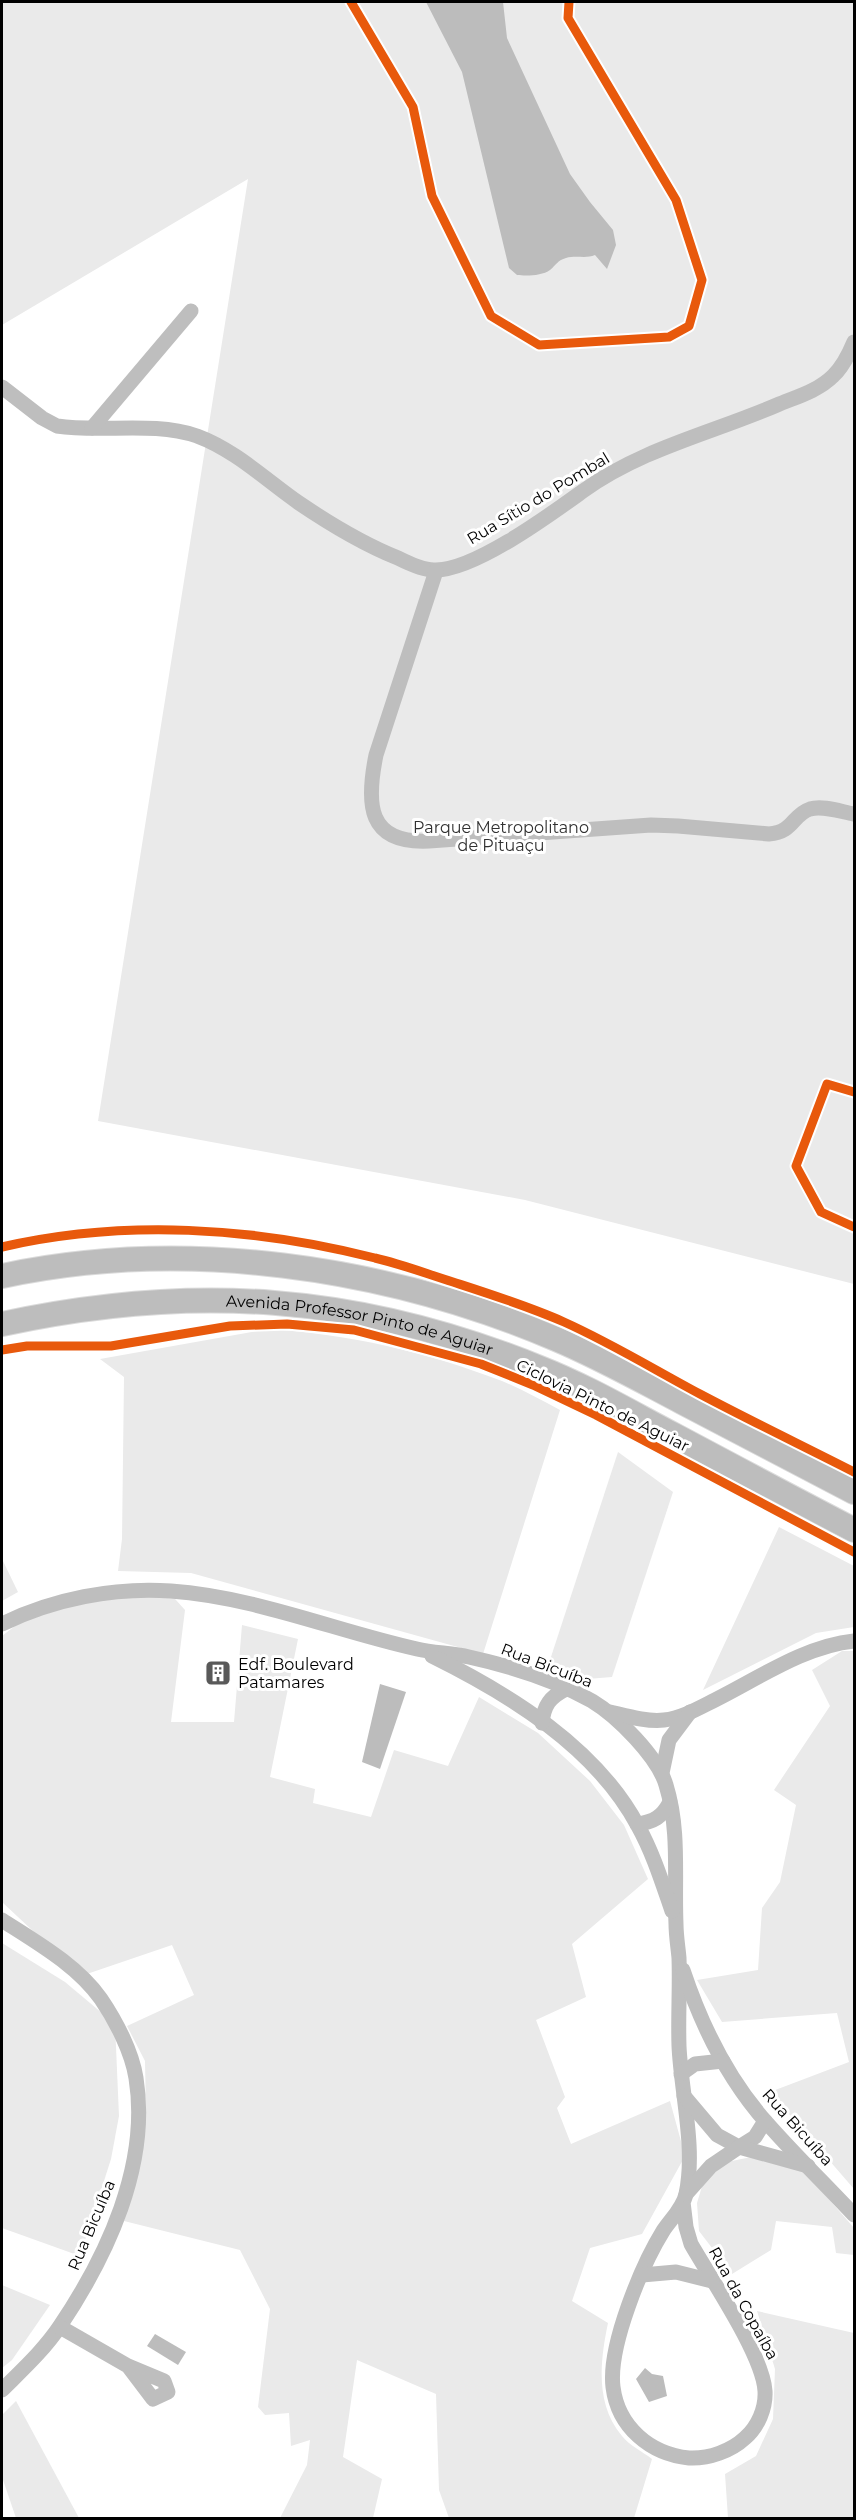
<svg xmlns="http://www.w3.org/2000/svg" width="856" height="2520" font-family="Montserrat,sans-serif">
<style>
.green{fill:#eaeaea}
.water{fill:#bcbcbc}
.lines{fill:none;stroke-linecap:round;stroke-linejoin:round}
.primary-casing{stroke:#dbdbdb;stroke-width:26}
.street{stroke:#bebebe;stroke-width:15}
.primary{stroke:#bdbdbd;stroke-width:24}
.cycleway-casing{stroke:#fff;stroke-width:13}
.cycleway{stroke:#e8590c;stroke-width:9}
.labels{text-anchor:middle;stroke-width:6;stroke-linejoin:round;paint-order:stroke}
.street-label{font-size:16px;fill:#000;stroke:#fff}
.park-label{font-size:16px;fill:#303030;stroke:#fff}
.poi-label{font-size:16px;fill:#000;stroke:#fff;text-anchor:start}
</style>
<rect width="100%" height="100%" fill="#fff"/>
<g class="green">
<polygon points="2,2 854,2 854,1284 525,1200 98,1121 248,179 2,325"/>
<path d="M268 1329C349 1334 426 1352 502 1381 521 1389 541 1400 560 1410L483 1654 191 1573 118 1571 122 1539 124 1377 100 1359Z"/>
<polygon points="618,1452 673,1492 612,1677 587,1679 549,1663"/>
<polygon points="779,1527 854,1566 854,1627 816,1633 703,1690"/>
<polygon points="2,1559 18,1592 2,1601"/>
<path d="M167 1590 185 1610 171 1722H234L242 1625 298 1639 270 1777 315 1789 313 1803 371 1817 394 1750 448 1766 479 1697 538 1733 590 1781 624 1825 648 1879 572 1944 586 1997 536 2020 565 2097 557 2108 571 2144 670 2101 685 2156 642 2234 590 2248 572 2301 608 2323C600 2361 595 2404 622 2436 629 2445 643 2452 652 2459L634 2518H449L439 2490 436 2394 357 2360 343 2457 382 2479 373 2518H280L307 2465 310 2440 291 2446 289 2413 265 2415 258 2407 270 2309 240 2250 124 2221 146 2112 145 2061 127 2026 194 1995 172 1945 81 1976 2 1902V1636L50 1599Z"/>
<polygon points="842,1651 854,1651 854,2189 770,2092 849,2062 837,2013 722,2022 697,1980 758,1970 762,1908 780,1882 796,1805 774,1790 830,1706 812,1670"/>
<polygon points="2,1943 65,1982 115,2024 119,2116 111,2159 80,2256 2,2228"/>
<polygon points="761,2155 801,2167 854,2228 854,2255 836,2253 832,2227 776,2221 771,2250 732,2274 699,2231 697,2203 703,2183 727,2162"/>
<polygon points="2,2285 50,2305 12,2360 2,2368"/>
<polygon points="757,2311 854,2333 854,2518 728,2518 725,2474 756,2456 773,2419 775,2369"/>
<polygon points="16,2401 79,2518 16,2518 2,2477 2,2415"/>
</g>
<g class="water">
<path d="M426 2H503L507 38 570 174 590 202 613 230 616 245 607 269 595 255C586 259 576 255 566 258 558 260 556 265 550 270 542 276 526 276 517 275L509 268 462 72Z"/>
<polygon points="380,1684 406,1692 380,1769 362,1762"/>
<polygon points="155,2334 186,2352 178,2365 147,2346"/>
<polygon points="645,2368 652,2374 663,2376 667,2396 649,2402 636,2379"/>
</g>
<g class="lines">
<defs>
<g id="primary">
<path d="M2 1276C184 1237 385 1266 556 1339 599 1357 640 1380 682 1402 739 1432 797 1462 854 1492"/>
<path id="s1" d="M2 1324C192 1283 358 1294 540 1368 586 1386 630 1412 674 1435 734 1467 794 1499 854 1530"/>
</g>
</defs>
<use href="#primary" class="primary-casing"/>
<g class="street">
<path d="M2 387 42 418 57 426C102 433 152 421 197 436 235 450 266 480 299 503 330 524 363 544 398 558 408 563 425 571 436 570 475 570 551 514 583 491 641 449 712 433 777 405 796 397 818 391 833 376 843 367 849 354 854 342"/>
<polyline points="92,428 191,311"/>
<path d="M436 571 376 755C366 804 367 844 429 841L651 825 678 826 769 834C794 832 792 815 810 809 823 805 842 812 854 814"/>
<path d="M2 1624C53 1599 114 1587 171 1591 255 1597 336 1631 417 1649 434 1653 452 1653 469 1657 510 1666 555 1680 592 1701 617 1716 658 1757 666 1785 680 1830 674 1878 676 1924 676 1935 678 1947 679 1958 680 1987 678 2017 679 2046 681 2092 696 2148 686 2194 683 2208 671 2219 663 2231 642 2265 608 2346 613 2387 618 2427 650 2454 689 2458 709 2459 731 2451 745 2438 758 2427 766 2408 765 2391 763 2355 711 2279 691 2244L686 2227 683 2202"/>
<path d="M432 1656C509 1694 596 1747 638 1826 653 1853 662 1882 672 1911"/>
<path d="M610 1712C627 1716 647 1722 664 1720 682 1718 699 1708 715 1700 759 1678 805 1646 854 1641"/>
<path d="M542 1723C544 1705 550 1697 566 1689"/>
<polyline points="662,1773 669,1740 690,1712"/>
<path d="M637 1824C654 1822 662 1817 670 1802"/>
<path d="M2 1920C36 1942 77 1965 101 1999 116 2021 132 2052 136 2078 150 2165 107 2256 60 2326 44 2350 22 2370 2 2390"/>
<path d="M683 1970C701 2024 727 2078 766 2122 794 2154 825 2184 854 2215"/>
<polyline points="681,2074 695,2064 723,2061"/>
<polyline points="684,2096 717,2135 739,2147 755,2137 765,2121"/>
<polyline points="686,2194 711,2166 739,2147 808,2166"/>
<polyline points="642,2275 676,2272 712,2281"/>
<polyline points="60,2327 128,2366 164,2381 168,2392 153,2399 128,2366"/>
</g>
<use href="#primary" class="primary"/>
<defs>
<g id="cycleway">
<polyline points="351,2 413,107 432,196 491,316 539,345 669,337 689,326 702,280 676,200 568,18 569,2"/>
<polyline points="854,1092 827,1084 796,1166 821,1212 854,1227"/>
<path d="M2 1247C123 1219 254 1227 375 1258 401 1264 427 1274 453 1282 490 1294 528 1306 564 1322 611 1343 655 1370 700 1394 751 1421 803 1446 854 1472"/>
<polyline points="2,1350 27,1346 111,1346 230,1326 287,1324 354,1330 481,1364 533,1385 596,1415 854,1552"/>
</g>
</defs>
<use href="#cycleway" class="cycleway-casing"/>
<use href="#cycleway" class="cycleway"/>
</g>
<defs>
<symbol id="building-square" viewBox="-11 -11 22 22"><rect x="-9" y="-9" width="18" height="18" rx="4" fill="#595959" stroke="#fff"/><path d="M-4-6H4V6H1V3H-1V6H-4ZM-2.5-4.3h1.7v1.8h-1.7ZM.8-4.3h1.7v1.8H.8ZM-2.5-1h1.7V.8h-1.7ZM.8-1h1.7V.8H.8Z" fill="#fff"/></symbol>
</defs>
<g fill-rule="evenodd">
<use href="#building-square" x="203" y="1658" width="30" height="30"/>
</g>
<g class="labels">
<g class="street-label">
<text transform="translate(538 498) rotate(-31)" y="6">Rua Sítio do Pombal</text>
<text dy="6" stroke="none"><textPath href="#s1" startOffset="362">Avenida Professor Pinto de Aguiar</textPath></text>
<text transform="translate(603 1405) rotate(26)" y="6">Ciclovia Pinto de Aguiar</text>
<text transform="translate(547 1665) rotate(21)" y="6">Rua Bicuíba</text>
<text transform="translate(798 2127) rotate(48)" y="6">Rua Bicuíba</text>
<text transform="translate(91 2225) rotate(-67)" y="6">Rua Bicuíba</text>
<text transform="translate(744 2303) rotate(61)" y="6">Rua da Copaíba</text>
</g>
<g class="park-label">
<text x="501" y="833">Parque Metropolitano<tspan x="501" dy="18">de Pituaçu</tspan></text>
</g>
<g class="poi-label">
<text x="238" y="1670">Edf. Boulevard<tspan x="238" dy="18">Patamares</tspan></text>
</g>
</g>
<rect width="856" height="2520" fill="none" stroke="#000000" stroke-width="6"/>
</svg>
